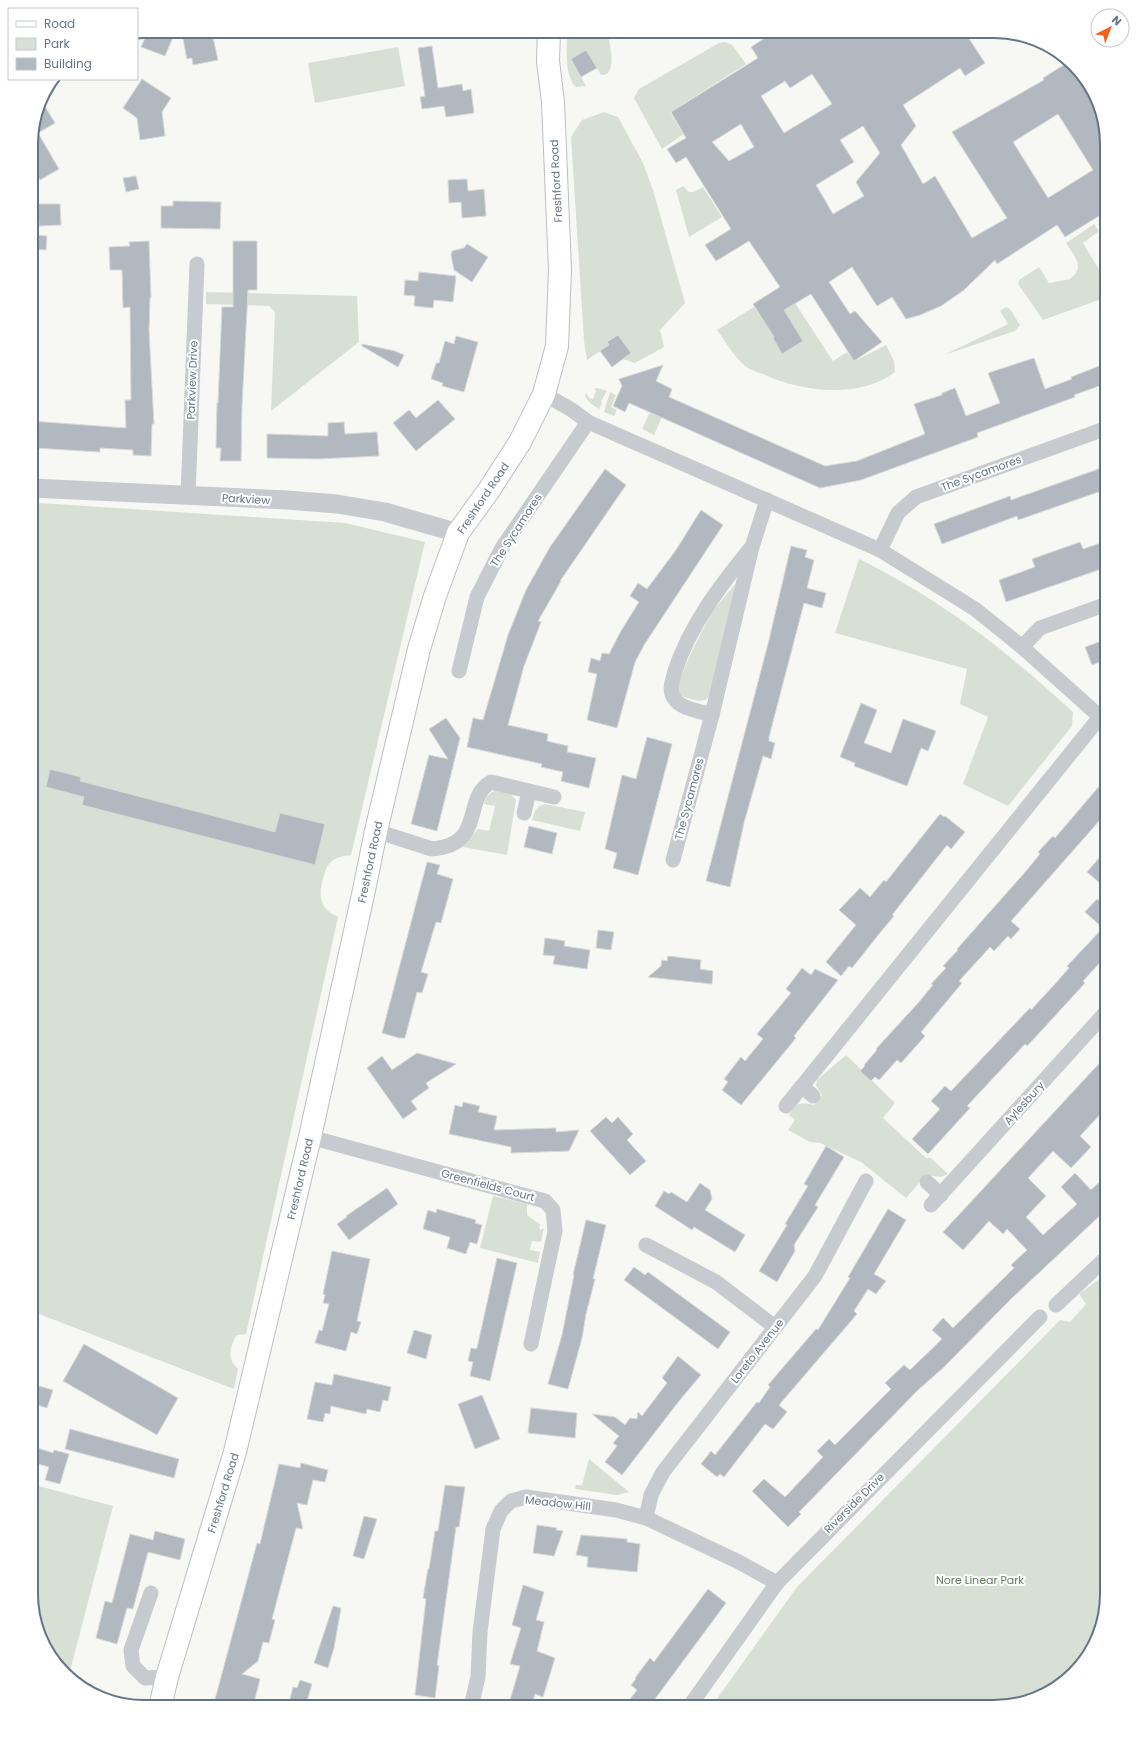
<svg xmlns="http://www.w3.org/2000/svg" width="1138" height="1738" font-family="Poppins,sans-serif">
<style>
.green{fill:#d8e0d5}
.building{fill:#b1b8bf;stroke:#d9d9d7;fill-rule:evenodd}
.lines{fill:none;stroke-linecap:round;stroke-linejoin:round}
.secondary-casing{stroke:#bbbfc4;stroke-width:24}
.minor{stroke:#c7cace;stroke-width:15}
.tertiary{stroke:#c7cace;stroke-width:19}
.secondary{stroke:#fff;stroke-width:22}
.labels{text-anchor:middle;stroke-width:4;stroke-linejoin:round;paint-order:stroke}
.street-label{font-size:11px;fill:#647487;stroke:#fff}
.park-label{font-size:11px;fill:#637960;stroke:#fff}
.rim{fill:none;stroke:#647487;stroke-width:2}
</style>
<rect width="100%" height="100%" fill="#f7f8f4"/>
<g class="green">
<path d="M567 31H607C609 41 619 77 601 75L586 50 571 59 586 86 576 87C564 76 567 47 567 31Z"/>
<polygon points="725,42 732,45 746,64 670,112 681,131 685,128 685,133 662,149 634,98 639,89 719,43"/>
<polygon points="398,47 405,86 315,103 308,63"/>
<polygon points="604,112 618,117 643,163 653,190 685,303 660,330 664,347 635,363 623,359 631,353 618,335 607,342 609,345 587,360 584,341 571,137 582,120"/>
<polygon points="683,186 689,192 694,192 703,187 722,217 689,237 676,190"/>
<path d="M1094 224 1099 231 1083 243 1107 283V297L1043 320 1018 284 1019 280 1039 267 1049 283 1070 279C1086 267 1074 256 1066 243Z"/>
<polygon points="206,292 357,296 359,342 271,411 275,312 269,306 206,304"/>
<path d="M795 303 833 361 847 352 855 361 886 345 894 361 895 372C861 399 802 392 765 375 760 373 753 371 748 368 735 359 726 342 717 330L754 307 765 322Z"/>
<polygon points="1006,307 1010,309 1020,325 1015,331 944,355 1008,324 1000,311"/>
<polygon points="597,388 607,391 601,401 602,403 599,409 590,403 585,396 586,393 589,398 593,399 596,391 594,389"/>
<polygon points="610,392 616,395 611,407 617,410 614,416 604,412"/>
<polygon points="652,413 662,417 654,435 642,429 649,414"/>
<path d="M40 503 345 523 425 542 351 855C344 856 336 857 331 862 326 866 325 873 323 879 318 896 320 909 338 917L246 1334 237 1335C229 1347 227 1359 238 1369L234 1389 31 1311V505Z"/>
<path d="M859 559C916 587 970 623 1018 664 1037 679 1055 696 1073 712L1072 726 1008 806 963 784 988 717 960 704 967 669 835 633Z"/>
<polygon points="738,581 710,696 705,700 699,701 684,697 678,693 677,685 693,649 713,610"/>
<path d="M498 790 510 793 516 800 507 855 463 847 478 829 489 831 495 806 484 804C486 796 490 791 498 790Z"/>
<path d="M545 804 585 812 580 831 532 820C534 812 536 806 545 804Z"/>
<path d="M846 1055 895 1103 883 1118 926 1158H931L948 1174 941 1177 926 1175 906 1198 861 1162 820 1143 810 1142 788 1130 795 1120 789 1115C797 1103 798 1101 814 1105L822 1095 816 1086 817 1080Z"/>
<polygon points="493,1196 527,1204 527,1215 541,1225 539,1226 540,1230 544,1228 541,1242 532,1241 530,1250 540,1252 538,1263 480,1248"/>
<polygon points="1107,1271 1107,1594 1092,1651 1050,1692 994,1707 711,1707 797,1587 1060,1320 1070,1322 1086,1304 1079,1294 1098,1280"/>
<polygon points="589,1459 629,1492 617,1495 575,1489 576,1485 582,1485"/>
<polygon points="31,1484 113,1506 69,1675 46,1650 31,1594"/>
</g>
<g class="building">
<polygon points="148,31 159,31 173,37 165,56 141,47"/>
<path d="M776 31H909L914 39 926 31H964L985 63 965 76 960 68 903 105 916 126 901 145 923 184 935 176 972 238 1007 218 952 132 1044 80 1043 78 1067 63 1079 75 1095 100 1107 144V211L1065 237 1057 225 997 264 995 260 964 290 941 306 920 315 906 319 892 297 877 306 852 267 829 282 850 314 855 311 882 342 854 361 811 294 784 310 803 341 782 354 773 338 774 337 753 304 780 287 749 241 716 261 705 245 731 229 686 157 676 163 667 149 686 138 671 112 758 58 751 47ZM812 74 832 104 784 133 761 96 785 81 790 88ZM1058 114 1093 170 1048 198 1013 142ZM741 124 754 147 729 161 712 142ZM863 126 880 153 856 182 864 196 833 214 816 185 854 162 840 140Z"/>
<polygon points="212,33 218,60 193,65 192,58 187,59 183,39"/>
<polygon points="432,46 438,88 462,84 463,91 471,89 474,113 446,117 444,106 422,109 420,97 425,96 418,48"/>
<polygon points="586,50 597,68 581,77 571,59"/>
<polygon points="142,79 171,98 162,112 165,136 140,140 137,118 123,108"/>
<polygon points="41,100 55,123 38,133 59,169 40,180 31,165 31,137"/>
<polygon points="136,176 139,189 126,192 123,178"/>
<polygon points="467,179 468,191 484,189 486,216 462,218 461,202 449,203 448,180"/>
<polygon points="173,201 221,202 220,229 161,228 161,206 173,206"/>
<polygon points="38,204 60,204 61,225 39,226"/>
<polygon points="33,235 47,236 46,250 31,249 31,237"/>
<polygon points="149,241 151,298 150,298 149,331 154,424 152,424 151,456 133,455 133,450 100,448 100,452 35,448 35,443 31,442 31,421 126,428 125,400 131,400 130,307 123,308 122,270 110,270 109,247 130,246 129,242"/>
<polygon points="233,241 257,241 257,290 248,290 242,406 241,461 220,461 221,448 216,448 217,403 218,403 222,307 233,307"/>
<polygon points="467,244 488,257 472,282 454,270 451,255 452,251 464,248"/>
<polygon points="419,272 456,276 453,302 434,300 433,308 414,306 415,296 404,295 405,280 418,281"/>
<polygon points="618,335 631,353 612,367 600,351 609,345 607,342"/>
<polygon points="456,336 478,342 464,392 442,386 443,383 431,379 436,363 439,363 445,341 454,344"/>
<polygon points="362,344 395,351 404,355 398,367 362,346"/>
<polygon points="1034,358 1045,389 1072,379 1071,377 1107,363 1107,383 1074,395 1075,397 977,433 978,437 861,480 820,488 629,403 625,412 613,406 622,386 619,379 663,365 656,381 672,389 669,397 825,466 857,461 925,434 914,404 942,395 942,393 955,388 966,416 1000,403 988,373"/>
<polygon points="438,400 455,419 416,451 393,423 409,410 416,418"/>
<polygon points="344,422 345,434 377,432 379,456 318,459 267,458 267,434 328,436 328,423"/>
<polygon points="1107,466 1107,489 1018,520 1017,516 942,544 934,524 1010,496 1011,500"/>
<polygon points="605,469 626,485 560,581 561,581 538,621 541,622 524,666 508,725 548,734 547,741 568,746 567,752 596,758 589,788 561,781 563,772 541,767 542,764 467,747 473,718 483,720 508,635 526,590 550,547"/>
<polygon points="701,510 723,525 644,645 635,662 617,728 587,720 597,674 588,672 591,658 600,661 602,653 609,654 621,631 639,602 630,596 638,583 647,589 676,550"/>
<polygon points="1107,541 1107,567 1006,602 999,580 1035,567 1032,559 1080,542 1083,549"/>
<polygon points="791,546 807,550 805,557 814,560 807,588 826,593 822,608 804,603 769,737 769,741 775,743 771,759 763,756 744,823 730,887 706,881 769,640"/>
<polygon points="1107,639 1107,659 1092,665 1085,647"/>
<polygon points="861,703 877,710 864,743 891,753 903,719 936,731 928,751 921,748 907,786 854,766 855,763 840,757"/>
<polygon points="446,718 460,738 437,831 411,824 429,755 448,759 429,729"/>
<polygon points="647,737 672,744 638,875 613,868 617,853 605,849 622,775 636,779"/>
<polygon points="50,769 81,777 80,781 275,832 280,813 325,824 315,865 82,805 84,797 46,787"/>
<polygon points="1107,777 1107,812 1011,921 1020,929 1011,939 1008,936 994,951 990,947 959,981 962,983 921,1032 925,1036 901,1063 897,1060 879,1080 875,1077 871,1081 860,1071 865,1066 864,1065 877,1050 876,1049 919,1002 933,985 931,984 946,968 943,966 958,950 957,949 1027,870 1040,854 1038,852 1053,836 1055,838"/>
<polygon points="940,814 944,817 945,816 965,832 951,849 947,845 892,915 894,916 879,934 852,968 849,966 841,976 826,962 856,925 839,910 860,888 870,897 884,880 886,882"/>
<polygon points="529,826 557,833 552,854 524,847"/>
<polygon points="1107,849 1107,877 1101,884 1087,872"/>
<polygon points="427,862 440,865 437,874 453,879 441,923 436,922 421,972 428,974 422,993 417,992 405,1038 399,1038 382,1033"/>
<polygon points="1097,899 1107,908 1107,955 1083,981 1085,983 1042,1030 1027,1046 1025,1044 967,1106 970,1108 928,1154 912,1139 940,1109 931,1101 945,1086 951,1091 1030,1008 1031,1010 1055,984 1069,968 1067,966 1103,928 1085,912"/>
<polygon points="598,930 614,932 611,950 596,948"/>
<polygon points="545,938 565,941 564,946 590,950 587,969 553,964 555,956 543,955"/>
<polygon points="668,956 701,960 700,969 713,971 712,984 648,977 661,966 662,960 667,961"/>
<polygon points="802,968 811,975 815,969 838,980 794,1036 796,1038 741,1105 722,1090 728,1082 724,1079 741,1057 745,1061 763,1039 757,1034 791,993 786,989"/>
<polygon points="417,1053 456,1064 426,1083 429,1088 411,1101 417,1109 403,1119 367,1068 382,1056 392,1070"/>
<polygon points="1107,1055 1107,1107 1080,1136 1091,1147 1071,1168 1053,1151 1028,1178 1046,1196 1026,1217 1043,1235 1077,1204 1061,1187 1075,1173 1091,1190 1107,1175 1107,1209 1012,1298 944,1367 918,1390 799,1512 801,1514 788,1527 752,1491 764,1479 785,1497 823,1457 817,1451 829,1439 835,1445 891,1389 885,1383 904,1365 910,1370 942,1339 932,1330 943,1318 953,1328 1014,1268 1011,1265 1027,1250 1007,1229 1003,1234 989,1221 963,1250 943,1232"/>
<polygon points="463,1102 480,1106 478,1112 497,1116 494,1130 556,1128 556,1132 579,1130 569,1151 511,1153 511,1147 449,1134 455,1105 462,1107"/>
<polygon points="606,1117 612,1123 618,1117 633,1134 627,1140 646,1161 630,1175 590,1131"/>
<polygon points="826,1146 844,1157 815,1205 818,1207 794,1245 795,1251 777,1282 759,1271 787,1225 785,1224 808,1186 804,1184"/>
<polygon points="700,1183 710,1190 712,1199 705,1210 745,1235 735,1252 694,1227 692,1230 655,1206 664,1191 669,1194 671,1192 687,1202"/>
<polygon points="387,1188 398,1204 349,1240 337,1224 347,1217 346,1216"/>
<polygon points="437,1209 476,1220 475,1223 482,1225 477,1244 470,1242 466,1254 447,1248 450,1237 423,1229 428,1210 436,1213"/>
<polygon points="888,1209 906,1220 874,1274 886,1281 876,1294 868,1289 854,1311 857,1314 779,1405 787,1412 773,1429 765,1424 724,1477 720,1474 717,1477 701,1464 711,1451 715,1455 757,1402 759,1403 770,1387 768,1385 816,1329 818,1330 850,1278 848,1277"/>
<polygon points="586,1220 606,1225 593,1279 595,1279 586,1314 582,1338 568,1389 548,1384 562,1335 574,1275 573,1275"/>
<polygon points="332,1251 370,1259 357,1321 361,1322 357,1334 351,1332 346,1351 315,1343 319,1330 322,1331 329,1304 323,1303 325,1295 323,1294"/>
<polygon points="497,1258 517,1263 490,1381 470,1376 473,1362 468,1361 471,1348 476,1349 477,1348"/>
<polygon points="634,1267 645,1275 648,1272 730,1332 718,1349 624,1280"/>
<polygon points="414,1330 432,1335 426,1359 407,1353"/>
<polygon points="84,1344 178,1398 157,1435 63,1381"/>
<polygon points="678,1356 701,1375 679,1401 622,1475 605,1462 617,1446 613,1443 619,1436 592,1414 615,1417 625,1425 630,1418 637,1419 638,1412 642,1416 667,1383 662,1378"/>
<polygon points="334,1374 391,1387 388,1401 383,1400 380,1412 367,1409 366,1414 331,1406 330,1414 325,1413 323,1422 307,1419 315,1382 332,1385"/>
<polygon points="39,1386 53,1390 47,1408 34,1404"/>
<polygon points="482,1395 500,1439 475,1449 458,1404"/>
<polygon points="531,1408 577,1413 575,1438 528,1433"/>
<polygon points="70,1429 179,1459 174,1478 65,1449"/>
<polygon points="31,1446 53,1453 54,1450 69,1454 60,1484 45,1480 49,1467 31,1462"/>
<polygon points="301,1463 328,1470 325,1482 313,1480 307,1505 297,1503 303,1529 296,1528 272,1619 275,1620 269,1643 263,1642 258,1661 242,1674 260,1679 253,1707 213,1707 257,1543 260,1544 279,1464 300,1468"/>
<polygon points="445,1485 465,1487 459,1527 456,1527 437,1665 439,1666 435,1698 415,1695 426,1599 423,1598 428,1569 429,1569 435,1531 438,1531"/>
<polygon points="364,1516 377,1519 364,1559 353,1556"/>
<polygon points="537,1525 557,1528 556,1530 563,1531 554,1556 533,1553"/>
<polygon points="155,1531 185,1539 180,1560 148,1552 133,1609 127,1608 117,1644 96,1638 105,1601 112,1603 130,1534 153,1540"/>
<polygon points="581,1535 627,1539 627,1542 640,1544 637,1572 587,1567 588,1557 576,1555"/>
<polygon points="523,1585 544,1592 536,1620 544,1622 537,1651 555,1658 543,1697 535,1694 531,1707 508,1707 520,1666 510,1664 521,1628 512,1625"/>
<polygon points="708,1589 726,1603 649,1707 624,1707 637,1690 631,1685 636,1679 635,1678 650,1658 654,1662"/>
<polygon points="333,1606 341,1608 334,1648 328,1668 314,1663"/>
<polygon points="300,1680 312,1684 306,1704 290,1699 293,1687 297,1688"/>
</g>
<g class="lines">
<defs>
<polyline id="secondary" points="160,1707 167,1677 235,1452 310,1137 364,890 376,831 419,649 435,596 458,533 489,490 520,442 544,394 557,346 560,270 553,102 548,61 549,31"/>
</defs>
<use href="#secondary" class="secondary-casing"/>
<g class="minor">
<polyline points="544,394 572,410 588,422 880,550 975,609 1022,647 1107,723"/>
<polyline points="188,496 197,264"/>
<polyline points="880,550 898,513 916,497 1107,428"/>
<polyline points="1022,647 1040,628 1107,604"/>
<polyline points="459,671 477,597 502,548 588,422"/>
<path d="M712 715C700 711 680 709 674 698 668 689 673 680 675 671 690 625 720 586 750 549"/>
<polyline points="524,813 529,792"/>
<path d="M376 831 432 849C486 845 462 798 491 782L554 797"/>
<polyline points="673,860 712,715 752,547 767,500"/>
<polyline points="802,1086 813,1096"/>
<polyline points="786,1106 1100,717"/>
<polyline points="310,1137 545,1201 553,1210 555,1231 531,1344"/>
<polyline points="927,1182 941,1195"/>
<polyline points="931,1205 1107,1011"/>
<polyline points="646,1245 716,1282 775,1327"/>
<polyline points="1056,1305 1107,1257"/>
<polyline points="646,1518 651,1495 663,1472 815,1276 866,1181"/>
<polyline points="151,1593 131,1650 133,1666 145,1678 167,1677"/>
<polyline points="471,1707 478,1677 480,1632 493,1529 501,1511 511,1501 526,1497 616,1510 646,1518 739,1562 777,1583"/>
<polyline points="689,1707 777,1583 1040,1317"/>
</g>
<polyline class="tertiary" points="31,488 287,500 337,504 385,512 458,533"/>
<use href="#secondary" class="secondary"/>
</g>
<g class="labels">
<g class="street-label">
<text transform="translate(556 181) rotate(-93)" y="4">Freshford Road</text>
<text transform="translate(192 380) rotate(-88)" y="4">Parkview Drive</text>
<text transform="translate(981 473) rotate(-20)" y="4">The Sycamores</text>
<text transform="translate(483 498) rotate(-56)" y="4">Freshford Road</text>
<text transform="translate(246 499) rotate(3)" y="4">Parkview</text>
<text transform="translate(516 530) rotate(-57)" y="4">The Sycamores</text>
<text transform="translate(689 799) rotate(-75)" y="4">The Sycamores</text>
<text transform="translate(370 862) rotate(-78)" y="4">Freshford Road</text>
<text transform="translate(1024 1103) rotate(-48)" y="4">Aylesbury</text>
<text transform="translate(300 1179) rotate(-77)" y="4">Freshford Road</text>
<text transform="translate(488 1185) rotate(15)" y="4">Greenfields Court</text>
<text transform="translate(757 1351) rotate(-52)" y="4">Loreto Avenue</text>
<text transform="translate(223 1493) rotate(-73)" y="4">Freshford Road</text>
<text transform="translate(558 1503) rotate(6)" y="4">Meadow Hill</text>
<text transform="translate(854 1503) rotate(-45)" y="4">Riverside Drive</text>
</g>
<g class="park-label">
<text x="980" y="1584">Nore Linear Park</text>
</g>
</g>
<path d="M0 0H1138V1738H0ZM144 38H994A106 106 0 0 1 1100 144V1594A106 106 0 0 1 994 1700H144A106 106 0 0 1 38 1594V144A106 106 0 0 1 144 38Z" fill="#fff" fill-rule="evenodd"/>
<path class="rim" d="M144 38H994A106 106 0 0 1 1100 144V1594A106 106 0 0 1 994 1700H144A106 106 0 0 1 38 1594V144A106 106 0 0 1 144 38Z"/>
<rect x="8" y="8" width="130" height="72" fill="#ffffff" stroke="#c1c7cf"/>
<rect x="16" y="21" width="20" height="6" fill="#ffffff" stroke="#c1c7cf"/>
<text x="44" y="28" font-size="12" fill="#647487">Road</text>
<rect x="16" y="38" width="20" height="12" fill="#d8e0d5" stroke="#c1c7cf"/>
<text x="44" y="48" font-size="12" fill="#647487">Park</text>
<rect x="16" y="58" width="20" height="12" fill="#b1b8bf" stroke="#c1c7cf"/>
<text x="44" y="68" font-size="12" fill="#647487">Building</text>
<g transform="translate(1110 28) rotate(42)"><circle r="19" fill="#ffffff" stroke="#c1c7cf"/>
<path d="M0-3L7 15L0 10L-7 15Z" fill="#ee621e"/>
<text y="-6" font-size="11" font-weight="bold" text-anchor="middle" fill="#647487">N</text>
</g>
</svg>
